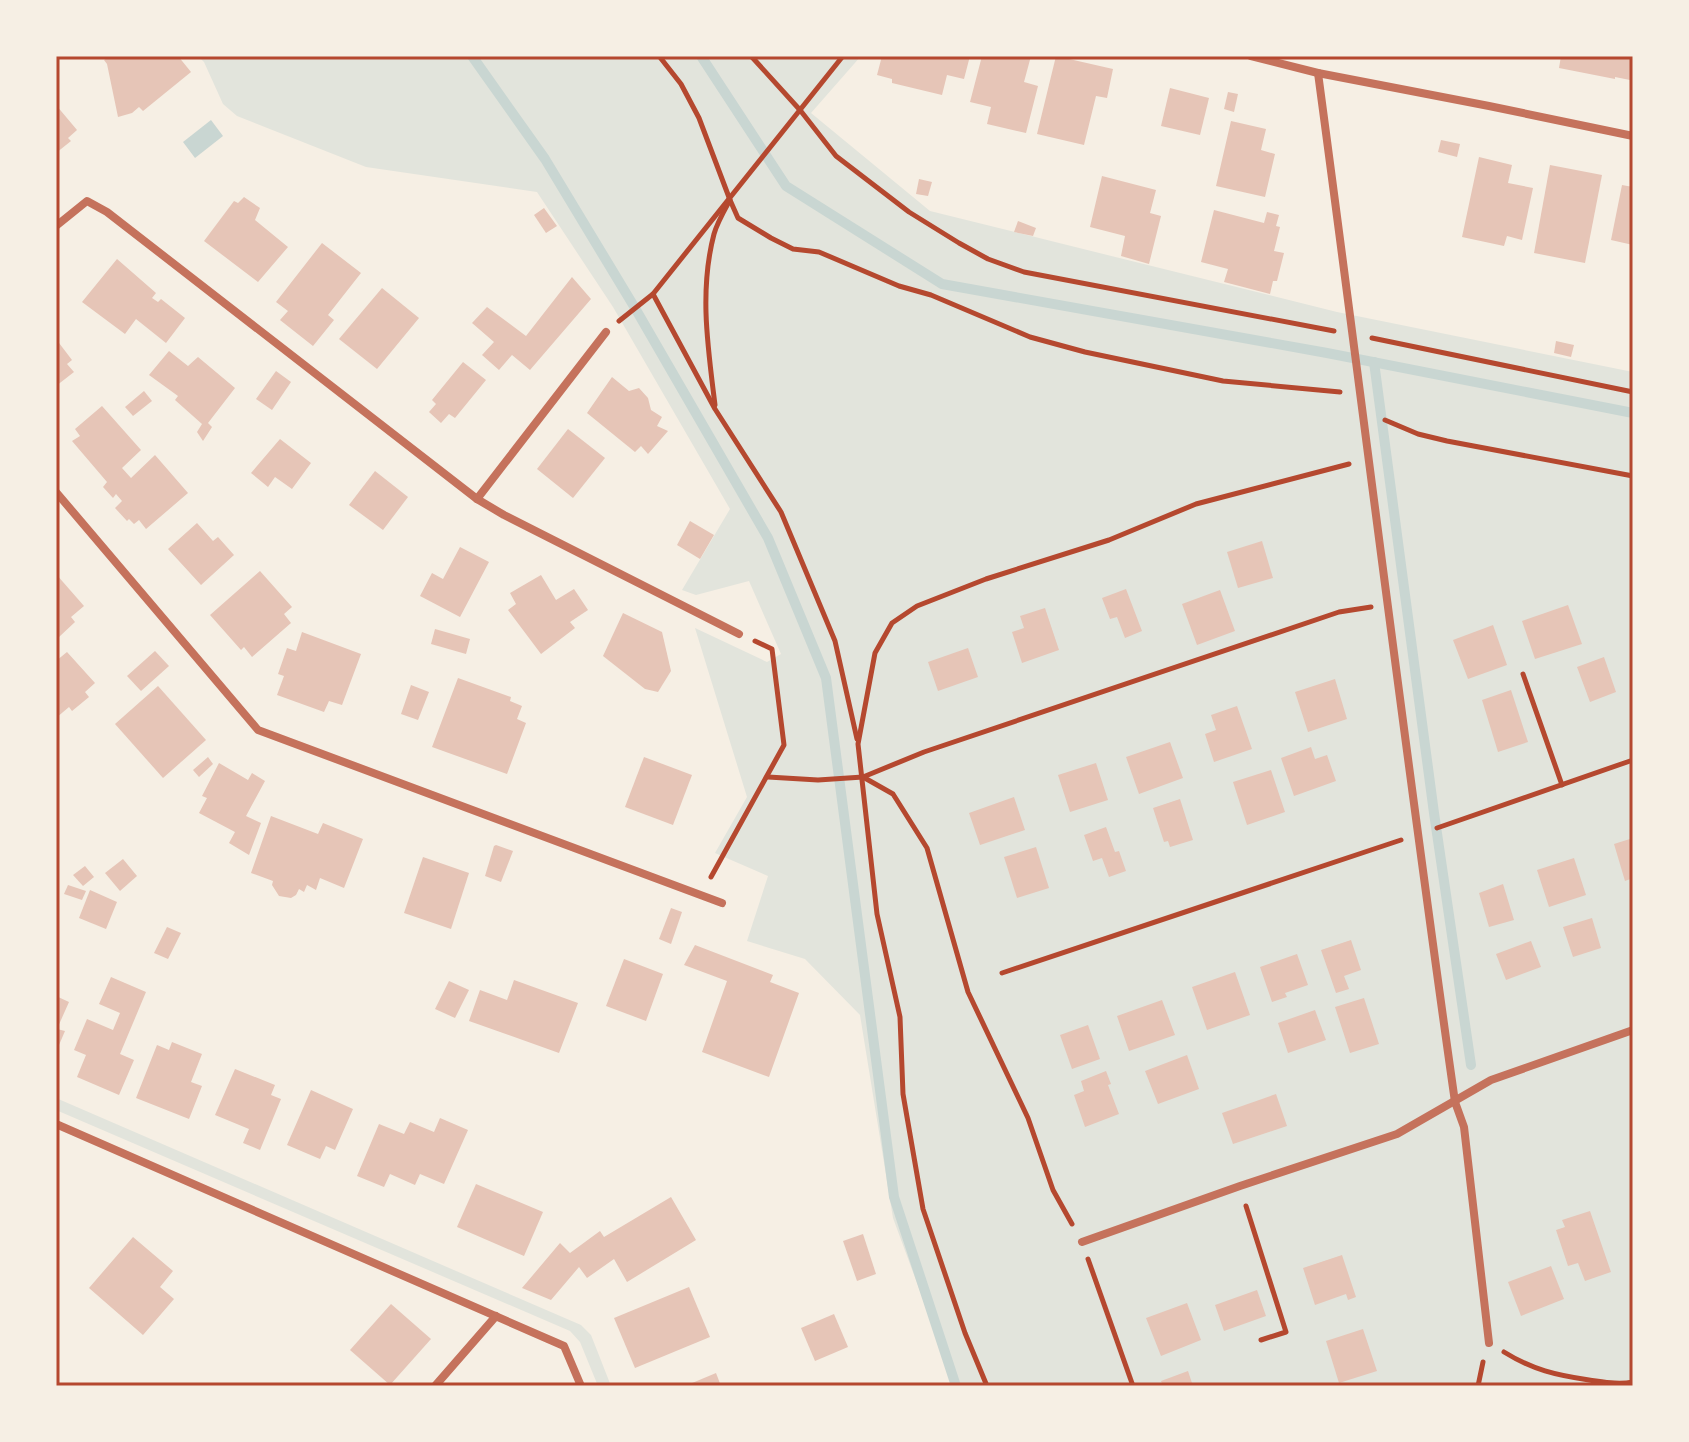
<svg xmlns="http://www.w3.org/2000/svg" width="1689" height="1442" font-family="Manrope,sans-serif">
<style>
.green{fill:#e2e4dc}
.water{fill:#c9d6d2}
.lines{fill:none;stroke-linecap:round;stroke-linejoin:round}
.stream{stroke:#c9d6d2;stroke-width:10}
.building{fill:#e6c5b7}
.path{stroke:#b5482f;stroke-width:5}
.minor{stroke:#c5725c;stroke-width:8}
.neatline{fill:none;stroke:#b5482f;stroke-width:3}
</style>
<rect width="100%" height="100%" fill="#f6efe4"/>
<g class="green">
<polygon points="198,56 861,56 811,113 930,211 1337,312 1633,372 1633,1386 955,1386 893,1218 860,1015 805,959 747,941 768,876 715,853 747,797 695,628 767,662 781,654 749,581 696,595 682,590 730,509 613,307 537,192 366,167 237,116 223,104 204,62"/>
<polygon points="56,1098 581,1325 591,1335 611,1386 598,1386 580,1342 570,1331 56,1110"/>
</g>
<polygon class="water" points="211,120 223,136 195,158 183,142"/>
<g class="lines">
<g class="stream">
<polyline points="472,56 545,159 635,308 768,538 826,678 894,1197 956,1386"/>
<polyline points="701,56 786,186 942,284 1327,353 1633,413"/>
<polyline points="1374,362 1434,813 1471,1065"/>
</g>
</g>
<g class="building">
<polygon points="110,56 178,56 191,72 143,111 139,107 132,113 118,117 107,64 104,60"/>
<polygon points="882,56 970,56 964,79 947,75 942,95 892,83 892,79 877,75"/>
<polygon points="982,56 1031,56 1024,82 1038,86 1026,133 987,124 991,107 970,102"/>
<polygon points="1056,56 1113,69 1107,98 1096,96 1084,145 1037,134"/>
<polygon points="1561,56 1633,56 1630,80 1615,77 1615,79 1559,68"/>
<polygon points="1170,88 1209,98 1200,135 1161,126"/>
<polygon points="1228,92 1238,94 1234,112 1224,109"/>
<polygon points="56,105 77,130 68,138 71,141 56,153"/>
<polygon points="1231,121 1266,129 1261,150 1275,154 1265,197 1216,186"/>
<polygon points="1441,140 1460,144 1457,157 1438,152"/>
<polygon points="1479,157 1512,165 1508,183 1533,188 1522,240 1507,236 1504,246 1462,237"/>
<polygon points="1550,165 1602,175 1585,263 1534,253"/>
<polygon points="1102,176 1156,190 1150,213 1161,216 1149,264 1121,256 1125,236 1090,227"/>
<polygon points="919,179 932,182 928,196 916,194"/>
<polygon points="1622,185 1633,187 1633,245 1611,240"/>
<polygon points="244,197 260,208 255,220 288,247 258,282 204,241 234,201 238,203"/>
<polygon points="544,208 557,226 546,233 534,215"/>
<polygon points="1214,210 1264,223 1267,212 1279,215 1276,226 1280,227 1274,251 1284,253 1277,281 1273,281 1270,294 1224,282 1228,269 1201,262"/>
<polygon points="1018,221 1036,228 1033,236 1014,232"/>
<polygon points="322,243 361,273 328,315 334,320 313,346 280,320 288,311 276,302"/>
<polygon points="117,259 156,293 152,298 158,302 161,299 185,318 166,343 136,319 125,334 82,302"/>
<polygon points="572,277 591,299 530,370 512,355 499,370 482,355 494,342 472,323 487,307 526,336"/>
<polygon points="382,288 419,318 377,369 339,339"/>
<polygon points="56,339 72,360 67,364 74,372 56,386"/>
<polygon points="1556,341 1574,345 1571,357 1554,353"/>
<polygon points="169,351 188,366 198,357 235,388 208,423 212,427 203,441 197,432 202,424 175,400 178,396 149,375"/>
<polygon points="463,362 486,380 455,418 449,414 441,423 429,412 436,404 432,400"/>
<polygon points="276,371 291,382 272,410 256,399"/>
<polygon points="612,377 629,391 639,388 648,398 651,410 662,417 657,426 668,431 648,454 641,446 635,452 587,413"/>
<polygon points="144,391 152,401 133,416 125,407"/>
<polygon points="102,406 141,450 122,468 131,478 155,455 188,493 146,529 139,520 134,524 129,519 127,521 115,508 122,501 116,494 113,498 103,487 107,482 72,441 80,436 75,429"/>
<polygon points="568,429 605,458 573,498 537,469"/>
<polygon points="280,439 311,463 292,489 275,477 268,487 251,473"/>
<polygon points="375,471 408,497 383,530 349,505"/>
<polygon points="690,521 714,535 700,559 677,545"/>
<polygon points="197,523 213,541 218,537 234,555 201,585 168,549"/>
<polygon points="1262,541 1273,578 1238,588 1227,552"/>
<polygon points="460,547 489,562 460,617 420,596 432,573 443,579"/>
<polygon points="260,571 292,607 284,614 291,623 252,657 244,647 241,650 210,615"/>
<polygon points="56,574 84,606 71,617 75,622 59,637 56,634"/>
<polygon points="541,575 556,600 574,589 588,610 570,622 575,628 541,654 508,610 516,604 510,593"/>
<polygon points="1126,589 1142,631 1125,638 1117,617 1110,619 1102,598"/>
<polygon points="1220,590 1235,631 1197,645 1182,604"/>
<polygon points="1568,605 1582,644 1535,659 1522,621"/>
<polygon points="1045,608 1059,650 1022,663 1012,632 1024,628 1020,616"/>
<polygon points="623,613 662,632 671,671 658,692 645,689 603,656"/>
<polygon points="1493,625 1507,665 1468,679 1453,640"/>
<polygon points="435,629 470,639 466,654 431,644"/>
<polygon points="302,632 361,654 342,705 329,701 324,712 277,695 284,676 278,674 287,648 296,651"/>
<polygon points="968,648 978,677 938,691 928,662"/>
<polygon points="155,651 169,666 141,691 127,676"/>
<polygon points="67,652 95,683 85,692 89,697 72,711 69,707 56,718 56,661"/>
<polygon points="1604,657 1616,692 1590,702 1577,667"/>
<polygon points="458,678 511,697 510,701 522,706 517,719 526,723 507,774 432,747"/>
<polygon points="1335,679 1347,719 1308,732 1295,692"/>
<polygon points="411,685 429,692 418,720 401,714"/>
<polygon points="158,686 206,740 163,778 115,724"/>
<polygon points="1511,690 1528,742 1498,752 1482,700"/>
<polygon points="1237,706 1252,749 1214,762 1205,734 1216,730 1211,715"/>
<polygon points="1170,742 1183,778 1139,794 1126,757"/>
<polygon points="1311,747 1315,759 1327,755 1336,781 1294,796 1281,758"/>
<polygon points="208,757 213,764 199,777 193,770"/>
<polygon points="644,757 692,775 673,825 625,807"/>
<polygon points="219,763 248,780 252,773 265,781 246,816 261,823 249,855 229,843 235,832 199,813 207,798 202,796"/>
<polygon points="1096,763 1108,800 1070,812 1058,775"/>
<polygon points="1271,770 1285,812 1247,825 1233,782"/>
<polygon points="1014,797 1025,830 980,845 969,813"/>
<polygon points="1180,799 1193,840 1170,847 1168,841 1164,842 1153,808"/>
<polygon points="271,816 318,834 323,823 363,839 344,888 320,878 316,890 307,885 304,892 299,889 296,895 291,898 279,896 272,885 273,881 251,873"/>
<polygon points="1106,827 1115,852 1119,851 1126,871 1109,877 1102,858 1093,861 1084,835"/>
<polygon points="1633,838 1633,878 1625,881 1614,844"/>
<polygon points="496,845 513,851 501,882 485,876 494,846"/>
<polygon points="1036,847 1049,888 1017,898 1004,857"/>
<polygon points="423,857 469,873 451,929 404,913"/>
<polygon points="1574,858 1586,895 1549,907 1537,870"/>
<polygon points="123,859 137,876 120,891 105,873"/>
<polygon points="85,866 94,877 83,886 73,875"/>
<polygon points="1503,884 1514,920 1489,927 1479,893"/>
<polygon points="68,885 86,891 82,900 64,894"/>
<polygon points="90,890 117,902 106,929 79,918"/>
<polygon points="671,908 682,912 671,944 659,939"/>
<polygon points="1592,918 1601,948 1573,957 1563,927"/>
<polygon points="167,927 181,933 168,959 154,953"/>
<polygon points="1351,940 1361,970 1344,976 1349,989 1336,993 1321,950"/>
<polygon points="1531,941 1541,967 1506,980 1496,954"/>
<polygon points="695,945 773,975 770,982 799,993 769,1077 702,1052 727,981 684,965"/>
<polygon points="1297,954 1308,985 1285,993 1287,997 1272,1002 1260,967"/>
<polygon points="624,959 663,974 646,1021 606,1006"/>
<polygon points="1235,972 1250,1015 1207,1030 1192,987"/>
<polygon points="111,977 146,992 120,1054 134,1060 119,1095 77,1077 86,1055 74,1050 87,1019 113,1030 120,1013 99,1004"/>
<polygon points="514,980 578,1003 559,1053 469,1021 480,990 507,1000"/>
<polygon points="449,981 469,990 455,1018 435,1009"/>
<polygon points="56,996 69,1002 57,1029 65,1031 56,1052"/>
<polygon points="1364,998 1379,1044 1350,1053 1335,1007"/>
<polygon points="1162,1000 1175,1035 1129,1051 1117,1016"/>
<polygon points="1315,1010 1326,1040 1288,1053 1278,1023"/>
<polygon points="1088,1025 1100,1059 1072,1069 1060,1035"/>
<polygon points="172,1042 202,1054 191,1082 202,1086 189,1119 136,1098 157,1045 169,1050"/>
<polygon points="1187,1055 1199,1089 1158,1104 1145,1071"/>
<polygon points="235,1069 275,1085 271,1095 281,1099 260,1150 243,1143 249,1129 215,1115"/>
<polygon points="1106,1071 1111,1084 1108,1085 1119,1114 1085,1127 1074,1095 1084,1091 1081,1081"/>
<polygon points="311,1090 353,1109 335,1150 326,1146 320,1159 287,1145"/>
<polygon points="1276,1094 1287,1126 1233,1144 1222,1113"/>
<polygon points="440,1118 468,1130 444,1184 420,1174 415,1185 390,1174 384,1187 357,1176 379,1124 404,1134 410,1122 434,1132"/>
<polygon points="476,1184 543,1212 524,1256 457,1227"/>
<polygon points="671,1197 696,1240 627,1282 614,1259 587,1278 579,1267 551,1300 522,1288 560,1243 570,1253 600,1231 604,1237"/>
<polygon points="1590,1211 1611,1272 1585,1281 1578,1263 1568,1266 1556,1230 1565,1227 1562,1220"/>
<polygon points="863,1234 876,1274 857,1281 843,1241"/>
<polygon points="133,1237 173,1271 160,1287 174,1299 143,1335 89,1288"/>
<polygon points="1342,1255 1356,1297 1348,1300 1346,1294 1315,1305 1303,1268"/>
<polygon points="1551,1266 1564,1299 1521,1316 1508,1282"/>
<polygon points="689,1287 710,1337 635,1368 614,1318"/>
<polygon points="1257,1290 1266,1316 1224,1331 1215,1305"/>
<polygon points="1187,1303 1201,1340 1161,1356 1146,1318"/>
<polygon points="391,1304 431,1339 390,1385 350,1350"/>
<polygon points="834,1314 848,1347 815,1361 801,1328"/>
<polygon points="1363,1329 1377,1371 1339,1383 1326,1341"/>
<polygon points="1188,1371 1193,1386 1163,1386 1161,1381"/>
<polygon points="716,1373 721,1386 685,1386"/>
</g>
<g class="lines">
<g class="path">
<path d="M659 56 681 84 699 118 730 200C724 211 717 223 714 234 699 291 708 348 715 405"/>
<polyline points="751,56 800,110 836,156 909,212 959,243 988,259 1024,272 1334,331"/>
<polyline points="730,200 738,218 771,238 793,249 819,252 899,286 931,295 1030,337 1085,352 1223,381 1340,392"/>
<polyline points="653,294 715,409 781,512 835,641 857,739"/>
<polyline points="619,321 653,294 843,56"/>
<polyline points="1372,338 1633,392"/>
<polyline points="1385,420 1418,434 1447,441 1633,476"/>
<polyline points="1523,674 1562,785"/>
<polyline points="768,777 818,780 863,777 924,752 1339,612 1371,607"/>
<polyline points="863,777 893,794 927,848 968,992 1028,1118 1053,1190 1072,1224"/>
<polyline points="1437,828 1633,760"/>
<polyline points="711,877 784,745 772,649 755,641"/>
<polyline points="1002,973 1401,840"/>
<polyline points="1246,1206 1286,1332 1261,1340"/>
<polyline points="1088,1259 1133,1386"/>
<path d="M1504 1352C1533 1370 1556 1375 1589 1380 1604 1382 1618 1385 1633 1382"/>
<polyline points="987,1386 965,1333 923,1209 903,1094 900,1017 877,914 858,744 875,653 892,623 917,606 986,579 1109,540 1196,504 1349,464"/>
<polyline points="1478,1386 1483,1362"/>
</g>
<g class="minor">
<polyline points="1251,56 1318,73 1489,106 1633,136"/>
<path d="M1318 73C1364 416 1406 759 1455 1102L1464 1127 1489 1343"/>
<polyline points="56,226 87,201 107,212 477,499 504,515 739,634"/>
<polyline points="56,492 258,730 722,903"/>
<polyline points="477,499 606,332"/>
<polyline points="56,1124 564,1346 581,1386"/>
<polyline points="1082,1242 1240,1186 1397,1134 1491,1080 1633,1030"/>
<polyline points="435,1386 496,1316"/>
</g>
</g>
<rect width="1689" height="1442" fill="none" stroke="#f6efe4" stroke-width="116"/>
<rect x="58" y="58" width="1573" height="1326" class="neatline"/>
</svg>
